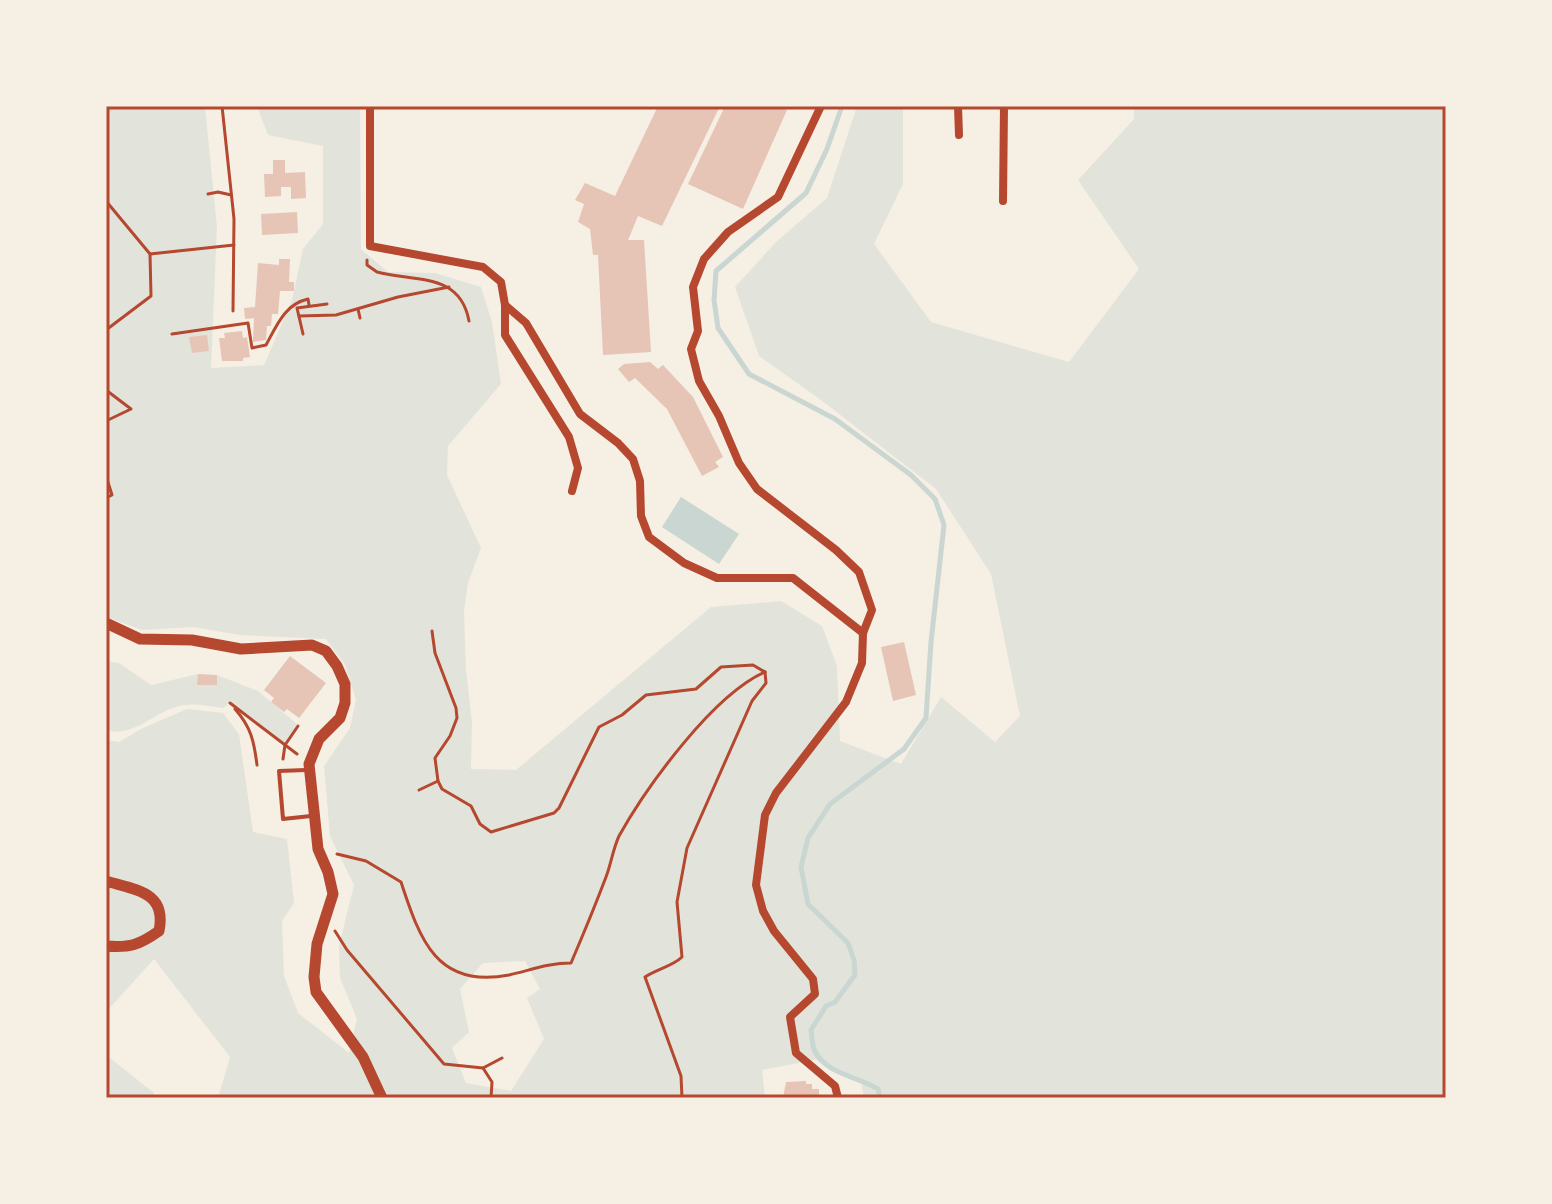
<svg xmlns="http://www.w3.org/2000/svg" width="1552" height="1204" font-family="'Space Grotesk',sans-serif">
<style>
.green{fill:#e2e4dc;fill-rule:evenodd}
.water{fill:#c9d6d2}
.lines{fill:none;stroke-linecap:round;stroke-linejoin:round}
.stream{stroke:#c9d6d2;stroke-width:5}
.building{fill:#e6c5b7}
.path{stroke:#b5482f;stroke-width:3}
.service{stroke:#b5482f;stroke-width:4}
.minor{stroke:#b5482f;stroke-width:8}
.tertiary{stroke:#b5482f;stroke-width:11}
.neatline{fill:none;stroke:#b5482f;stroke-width:3}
</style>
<rect width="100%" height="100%" fill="#f6efe4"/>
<g class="green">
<path d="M106 106H205L217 227 211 368 264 365 292 300 303 249 323 224V146L268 135 257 106H360L361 249 388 272 435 273 481 287 492 322 501 384 448 446 447 475 481 548 468 583 464 611 466 670 472 722 471 769 516 770 711 607 781 601 822 626 837 666 840 741 901 764 941 697 995 742 1020 716 991 574 936 489 821 400 759 356 735 287 776 242 827 198 857 106H903V184L874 244 931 322 1069 362 1139 269 1078 180 1134 119V106H1446V1098H864L861 1082 819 1059 762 1070 765 1098H218L230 1057 154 959 106 1012V740L119 742 141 729 187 709 223 713 239 734 253 832 287 839 294 903 282 921 284 976 298 1013 349 1053 357 1019 340 978 339 946 354 885 330 836 324 766 350 728 356 700 345 665 326 639 240 635 193 627 142 630 106 617V599L109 594 106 586V135L110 134 106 133ZM525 961 540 989 527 998 544 1039 511 1091 466 1083 452 1048 469 1032 460 989 483 963Z"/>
<path d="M106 661 119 663 151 685 198 674V685L217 684V675L258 691 298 725 285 744 230 702 224 708C212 707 197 703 185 705 157 708 135 739 106 730Z"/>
<polygon points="106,1055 154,1093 151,1098 106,1098"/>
</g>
<polygon class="water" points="681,497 739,534 719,564 662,527"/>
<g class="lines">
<path class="stream" d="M842 106 827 149 806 193 716 271 714 300 718 328 749 374 835 419 911 475 935 499 944 525 931 642 926 718 904 749 830 804 808 838 801 867 808 904 848 943 854 960 855 975 835 1002 826 1006 811 1030C812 1036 812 1044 814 1049 823 1073 859 1077 878 1089L880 1098"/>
</g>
<g class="building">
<polygon points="658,106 720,106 662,226 638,216 628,240 644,240 651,352 603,355 598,255 593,255 590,229 578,222 584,204 575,200 585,183 615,196"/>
<polygon points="725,106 777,106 787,110 743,209 688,184"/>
<polygon points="273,160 285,160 285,173 305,172 306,198 291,199 291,187 281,187 281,196 265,197 264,174 273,174"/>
<polygon points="297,212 298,233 262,235 261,214"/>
<polygon points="279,259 290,259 289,282 294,282 294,291 280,291 278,314 272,314 271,326 267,326 266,340 253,342 254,318 245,319 244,308 255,307 258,263 279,265"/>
<polygon points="242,331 243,338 247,337 250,357 243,358 243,361 222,361 219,338 225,338 224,333"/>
<polygon points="207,335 209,351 192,353 189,337"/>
<polygon points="650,362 658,369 663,365 693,397 723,457 715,462 719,467 702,476 667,409 635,378 629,382 618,369 624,364"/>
<polygon points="904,642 916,695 893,701 881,647"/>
<polygon points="290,656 326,683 299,718 287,709 284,712 271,702 274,698 264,690"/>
<polygon points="198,674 217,675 217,685 197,685"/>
<polygon points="806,1081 806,1084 812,1084 812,1089 819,1089 819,1098 783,1098 786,1082"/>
</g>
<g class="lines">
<g class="path">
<polyline points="222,106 234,219 233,311"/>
<polyline points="208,194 218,192 231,195"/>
<polyline points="106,201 150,254 151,296 106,330"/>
<polyline points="150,254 234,245"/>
<path d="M367 260V265L377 272C415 282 460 272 469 321"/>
<polyline points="358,309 360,318"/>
<polyline points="299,316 336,315 398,297 449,287"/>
<path d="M172 334 248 323 252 348 266 345C277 325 285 304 308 299L309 305"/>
<polyline points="303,334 297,308 327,304"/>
<polyline points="106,390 131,409 106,421"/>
<polyline points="106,459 106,474"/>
<polyline points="106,476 112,495 106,498"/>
<polyline points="432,631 435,653 456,708 457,718 450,736 435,758 438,781 442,789 471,806 480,824 491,832 554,813 559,808 599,727 622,715 646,695 696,689 721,667 753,665 765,672"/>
<polyline points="230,703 297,754"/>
<path d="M235 709C251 727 254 741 257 765"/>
<polyline points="283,759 285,745 298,726"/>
<polyline points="419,790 438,781"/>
<path d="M337 854 366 861 401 882C420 940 437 989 509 975 531 970 549 963 571 963 583 935 595 906 606 877 611 864 613 849 619 836 647 786 713 695 765 672"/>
<polyline points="335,931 347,950 444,1064 483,1068 502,1058"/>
<polyline points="483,1068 492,1082 491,1098"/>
<path d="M682 1098 681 1076 645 977C657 969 673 966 682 957L677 902 687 848 752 701 766 683 765 672"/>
</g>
<polyline class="service" points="306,770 279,771 283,819 311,816"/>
<g class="minor">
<polyline points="370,106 370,246 483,267 501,282 505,305 526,323 580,414 618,443 633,459 640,481 641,516 649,537 684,563 717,578 793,578 863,633"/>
<polyline points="821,106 778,197 728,232 704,259 693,287 698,331 691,349 699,381 719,416 739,463 757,489 836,550 859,572 872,610 863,633 862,663 846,702 776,793 765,815 756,885 763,911 774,931 813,979 815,994 790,1017 796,1053 835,1086 838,1098"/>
<polyline points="958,106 959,135"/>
<polyline points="1003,201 1004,106"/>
<polyline points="505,305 505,335 569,437 578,468 572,491"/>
</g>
<g class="tertiary">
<polyline points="106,623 140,639 192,640 241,649 312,645 326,651 337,666 345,684 345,703 340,718 319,739 309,764 318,849 328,872 333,894 317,944 314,977 316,992 363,1057 382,1098"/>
<path d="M106 881C136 890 167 892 159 931 139 945 130 948 106 946"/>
</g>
</g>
<rect width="1552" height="1204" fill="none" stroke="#f6efe4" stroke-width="216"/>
<rect x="108" y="108" width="1336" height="988" class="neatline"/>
</svg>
